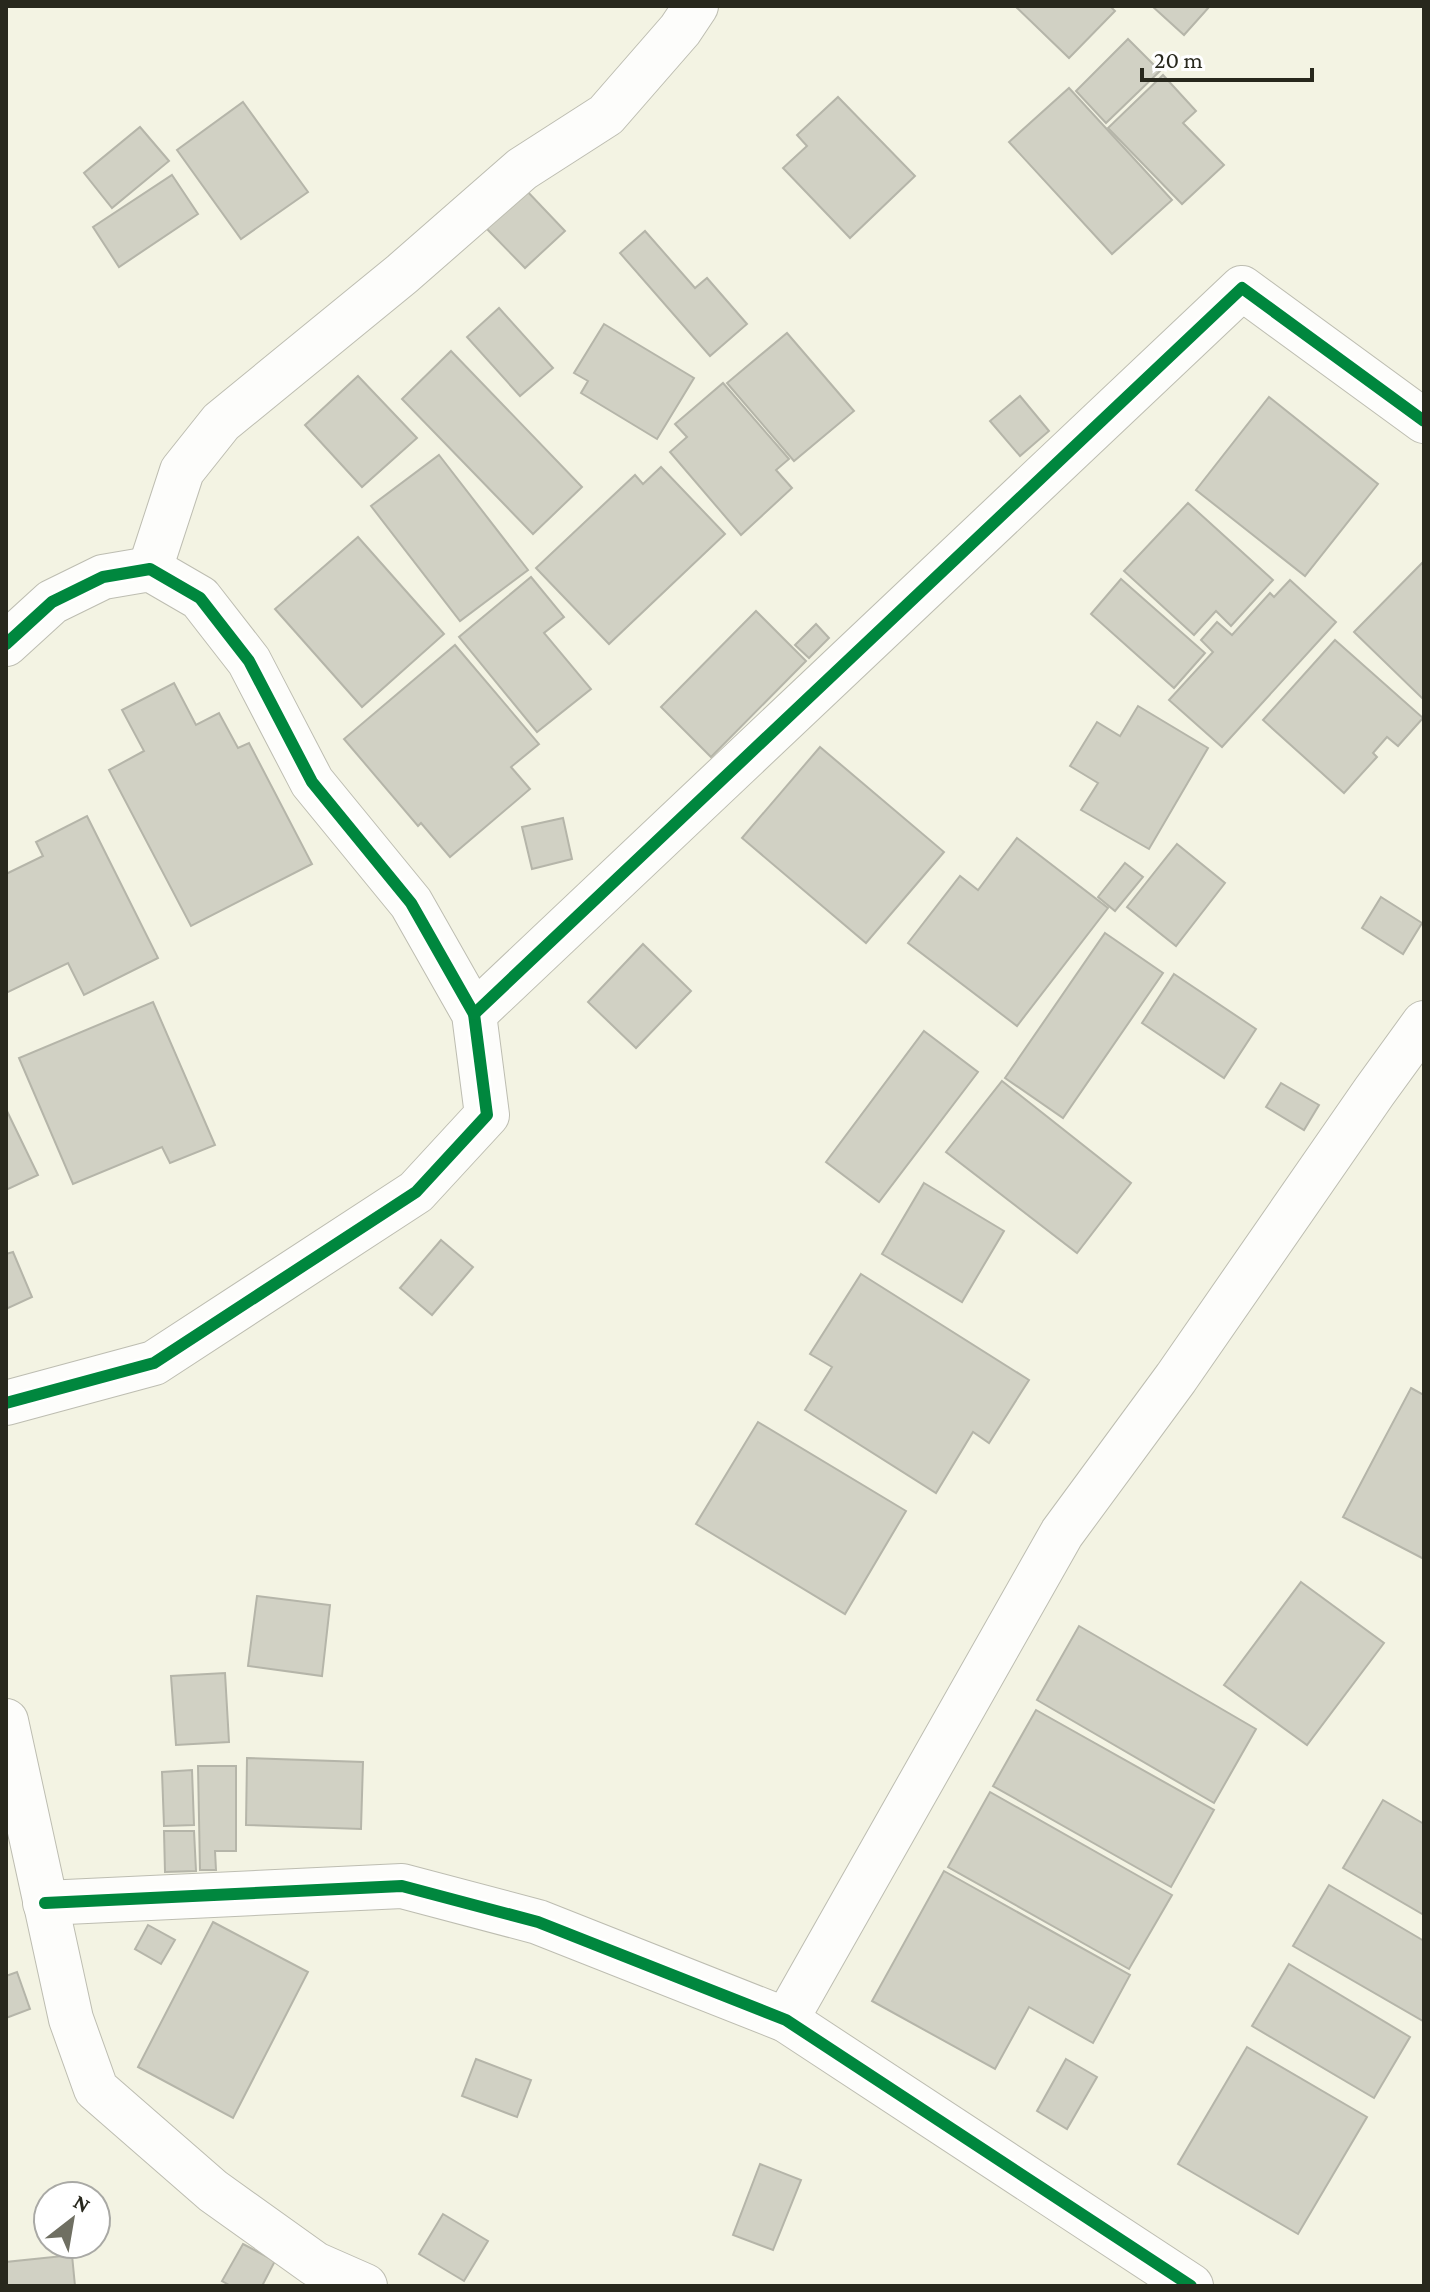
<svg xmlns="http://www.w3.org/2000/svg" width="1430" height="2292" font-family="'Crimson Pro',serif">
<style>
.building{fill:#d1d1c4;stroke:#b5b5a9;stroke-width:2}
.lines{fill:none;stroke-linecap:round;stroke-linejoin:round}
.minor-casing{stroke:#bdbdb1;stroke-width:46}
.minor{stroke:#fdfdfb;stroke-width:44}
.cycleway-casing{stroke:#fff;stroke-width:17}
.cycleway{stroke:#00873e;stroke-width:12}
</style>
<rect width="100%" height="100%" fill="#f3f3e3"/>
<g class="building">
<polygon points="1015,6 1110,6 1115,11 1069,58"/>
<polygon points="1152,6 1210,6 1184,35"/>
<polygon points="1128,39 1160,71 1106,123 1076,91"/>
<polygon points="1163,75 1196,111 1183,123 1224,165 1182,204 1108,128"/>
<polygon points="1069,88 1172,200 1112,254 1009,142"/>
<polygon points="838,97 915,176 850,238 783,168 807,146 797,135"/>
<polygon points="243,102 308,192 241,239 177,150"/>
<polygon points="140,127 169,161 112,208 84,173"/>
<polygon points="172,175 198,214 119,267 93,227"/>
<polygon points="525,189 565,231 525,268 485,227"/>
<polygon points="645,231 695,288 707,278 747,324 710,356 620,253"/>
<polygon points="499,308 553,368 520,396 467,337"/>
<polygon points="604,324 694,378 657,439 581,393 588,381 574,373"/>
<polygon points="787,333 854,411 794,461 727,383"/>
<polygon points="451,351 582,487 533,534 402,399"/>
<polygon points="358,376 417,438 362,487 305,425"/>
<polygon points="723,383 789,459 776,470 792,488 741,535 670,452 687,437 675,424"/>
<polygon points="1020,396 1049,431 1020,456 990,421"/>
<polygon points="1269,397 1378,484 1305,576 1196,490"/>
<polygon points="439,455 528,570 460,621 371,506"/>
<polygon points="661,467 725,534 609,644 536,568 635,475 643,484"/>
<polygon points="1188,503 1273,580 1231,626 1216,611 1194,635 1124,571"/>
<polygon points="358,537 444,634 362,707 275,609"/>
<polygon points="1424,561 1424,700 1354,632"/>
<polygon points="531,577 564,617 544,633 591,689 537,732 459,637"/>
<polygon points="1121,579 1205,653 1174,688 1091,614"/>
<polygon points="1290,580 1336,622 1222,747 1169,700 1213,652 1201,640 1217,622 1232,635 1270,593 1274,597"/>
<polygon points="756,611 806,661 711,757 661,707"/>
<polygon points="816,624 829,638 809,658 795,645"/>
<polygon points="1335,640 1423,718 1398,746 1387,737 1373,753 1377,757 1344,793 1263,720"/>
<polygon points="455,645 539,744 511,767 530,789 450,857 421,823 418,826 344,739"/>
<polygon points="174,683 196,725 219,713 238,748 249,743 312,864 191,926 109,770 144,751 122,710"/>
<polygon points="1138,706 1208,748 1149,849 1081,810 1098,783 1070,766 1097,722 1120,736"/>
<polygon points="820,747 944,852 866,943 742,838"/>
<polygon points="87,816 158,958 84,995 68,963 6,993 6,874 43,856 36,842"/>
<polygon points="563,818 572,859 532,869 522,827"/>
<polygon points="1017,838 1108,908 1017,1026 908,943 960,876 978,890"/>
<polygon points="1177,844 1225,883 1176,946 1127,907"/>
<polygon points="1125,863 1143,877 1115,911 1098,897"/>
<polygon points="1381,897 1422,923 1403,954 1362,928"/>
<polygon points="1105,933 1163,973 1063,1118 1005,1078"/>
<polygon points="643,944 691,991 636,1048 588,1002"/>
<polygon points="1174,974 1256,1029 1224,1078 1142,1023"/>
<polygon points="153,1002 215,1145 170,1163 162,1147 73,1184 19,1058"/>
<polygon points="924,1031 978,1072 879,1202 826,1162"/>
<polygon points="1002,1081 1131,1183 1077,1253 946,1152"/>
<polygon points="1281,1083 1319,1105 1304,1130 1266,1107"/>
<polygon points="6,1109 38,1175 6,1190"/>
<polygon points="924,1183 1004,1231 962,1302 882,1254"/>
<polygon points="441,1240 473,1267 432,1315 400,1288"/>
<polygon points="13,1252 32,1297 6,1309 6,1254"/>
<polygon points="861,1274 1029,1380 989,1443 973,1432 936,1493 805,1410 832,1367 810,1354"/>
<polygon points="1411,1388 1424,1395 1424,1559 1343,1517"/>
<polygon points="758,1422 906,1511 845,1614 696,1524"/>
<polygon points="1301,1582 1384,1643 1307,1745 1224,1685"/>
<polygon points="257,1596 330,1605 322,1676 248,1666"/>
<polygon points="1079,1626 1256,1729 1214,1803 1037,1700"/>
<polygon points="225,1673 229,1742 176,1745 171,1676"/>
<polygon points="1036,1710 1214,1810 1171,1887 993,1786"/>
<polygon points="247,1758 363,1762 361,1829 246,1825"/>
<polygon points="198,1766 236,1766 236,1851 215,1851 216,1870 200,1870"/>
<polygon points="192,1770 194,1825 164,1826 162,1772"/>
<polygon points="990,1792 1172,1895 1129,1969 948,1867"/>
<polygon points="1383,1800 1424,1824 1424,1915 1343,1868"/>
<polygon points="164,1831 194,1831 196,1871 165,1872"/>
<polygon points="944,1871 1130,1975 1093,2043 1029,2007 995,2069 872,2001"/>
<polygon points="1329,1885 1424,1941 1423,2021 1293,1946"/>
<polygon points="213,1922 308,1972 233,2118 138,2067"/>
<polygon points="148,1925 175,1940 161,1964 135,1949"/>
<polygon points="1289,1964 1410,2037 1374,2098 1252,2026"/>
<polygon points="17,1972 30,2009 6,2018 6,1976"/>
<polygon points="1247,2047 1367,2117 1298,2234 1178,2164"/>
<polygon points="476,2059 531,2080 517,2117 462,2096"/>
<polygon points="1066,2059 1097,2077 1067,2129 1037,2111"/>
<polygon points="760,2164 801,2180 773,2250 733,2235"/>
<polygon points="443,2214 488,2241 464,2281 419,2254"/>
<polygon points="243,2244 275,2261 262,2286 231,2286 222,2281"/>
<polygon points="72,2255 75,2286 6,2286 6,2262"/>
</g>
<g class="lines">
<defs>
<g id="minor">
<polyline points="150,569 182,471 221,422 402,274 522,169 606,115 680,30 696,6"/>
<polyline points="6,644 52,602 103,577 150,569 200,598 249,661 312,782 411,903 474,1014 487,1115 416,1192 154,1363 6,1403"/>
<polyline points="474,1014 1242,288 1424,421"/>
<polyline points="6,1721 71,2019 96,2089 213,2191 315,2264 365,2286"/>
<polyline points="45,1903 402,1886 538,1922 786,2020 1191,2286"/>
<polyline points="786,2020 1062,1533 1176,1378 1374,1092 1424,1023"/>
</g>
</defs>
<use href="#minor" class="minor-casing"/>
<use href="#minor" class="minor"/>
<defs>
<g id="cycleway">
<polyline points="6,644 52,602 103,577 150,569 200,598 249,661 312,782 411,903 474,1014 487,1115 416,1192 154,1363 6,1403"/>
<polyline points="474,1014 1242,288 1424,421"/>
<polyline points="45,1903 402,1886 538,1922 786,2020 1191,2286"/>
</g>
</defs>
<use href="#cycleway" class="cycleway-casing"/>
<use href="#cycleway" class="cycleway"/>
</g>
<rect width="1430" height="2292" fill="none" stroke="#28281d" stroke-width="16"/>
<g transform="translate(72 2220) rotate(31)"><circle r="38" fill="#ffffff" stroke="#a9a9a5" stroke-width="2"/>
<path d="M0-6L14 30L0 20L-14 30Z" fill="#6f6f62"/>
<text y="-12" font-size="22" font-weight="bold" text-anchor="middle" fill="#28281d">N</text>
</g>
<path d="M1142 68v12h170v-12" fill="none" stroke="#28281d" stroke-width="4"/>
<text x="1154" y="68" font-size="24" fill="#28281d" stroke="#ffffff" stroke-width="6" paint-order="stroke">20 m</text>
</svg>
